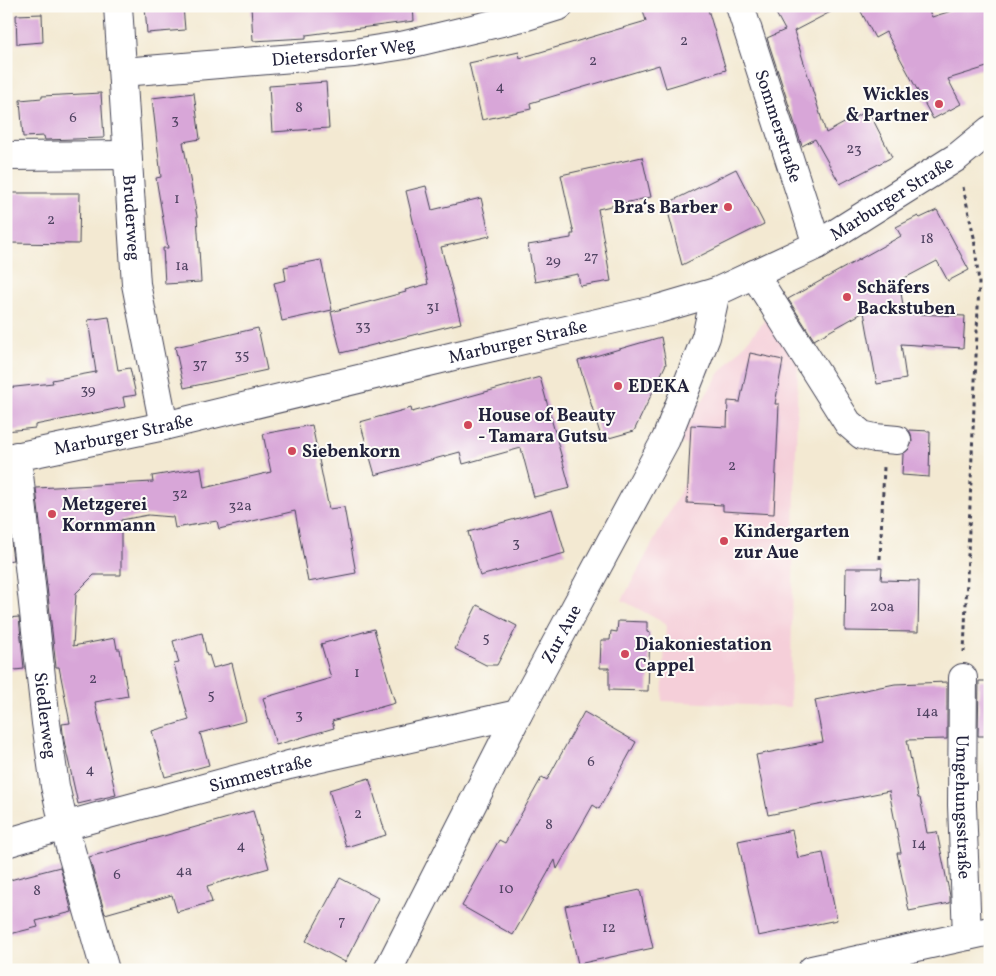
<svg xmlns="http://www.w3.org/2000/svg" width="996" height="976" font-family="Vollkorn,serif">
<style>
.built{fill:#f5cfd9}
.building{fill:#d8a6d8}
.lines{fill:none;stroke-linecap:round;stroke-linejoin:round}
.minor-casing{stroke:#414052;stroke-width:30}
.major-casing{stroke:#414052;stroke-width:30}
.path{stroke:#414052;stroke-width:3;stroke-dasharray:4 4;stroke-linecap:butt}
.minor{stroke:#fff;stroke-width:28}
.major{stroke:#fff;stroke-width:28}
.poi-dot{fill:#d1495b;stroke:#fdfcf7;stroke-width:2}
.labels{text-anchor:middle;stroke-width:4;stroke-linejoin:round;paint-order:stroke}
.number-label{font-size:15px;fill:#504362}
.street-label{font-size:18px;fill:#22223b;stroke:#fdfcf7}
.poi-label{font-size:18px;font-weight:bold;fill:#22223b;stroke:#fdfcf7;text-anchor:start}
</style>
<rect width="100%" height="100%" fill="#fdfcf7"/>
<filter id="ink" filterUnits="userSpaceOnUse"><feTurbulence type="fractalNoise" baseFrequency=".02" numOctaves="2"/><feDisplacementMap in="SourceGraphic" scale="10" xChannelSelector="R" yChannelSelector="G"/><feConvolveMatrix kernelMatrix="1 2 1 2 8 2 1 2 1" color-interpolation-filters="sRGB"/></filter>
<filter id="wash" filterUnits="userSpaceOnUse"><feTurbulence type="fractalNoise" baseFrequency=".0096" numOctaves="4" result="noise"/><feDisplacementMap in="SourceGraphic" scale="20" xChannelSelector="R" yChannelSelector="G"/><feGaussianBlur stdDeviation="1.12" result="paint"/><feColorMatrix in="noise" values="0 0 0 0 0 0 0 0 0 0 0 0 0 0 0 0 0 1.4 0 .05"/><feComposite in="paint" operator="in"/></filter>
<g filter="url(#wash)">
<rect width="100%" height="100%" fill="#f3e9d2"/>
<polygon class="built" points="768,317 798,365 790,707 662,701 666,624 622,600 686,481 688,446 677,441 719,374"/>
<g id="blocks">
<g class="building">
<polygon points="145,6 183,6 185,30 147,33"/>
<polygon points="251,6 413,6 414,21 306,35 306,38 253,41"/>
<polygon points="642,6 707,6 726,70 666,88 659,65 530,103 531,109 482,120 469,63 519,52 520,58 646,21"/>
<polygon points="772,6 842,6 794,31 826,133 868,110 892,157 840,184 815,139 802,146 767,38 785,30"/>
<polygon points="858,6 926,6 932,17 967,6 990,6 990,66 948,79 961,104 933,119 886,32 875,38"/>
<polygon points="42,14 43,42 17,44 16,15"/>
<polygon points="326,82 329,128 272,132 269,86"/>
<polygon points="101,93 104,138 45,140 44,136 23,137 20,100 42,98 42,96"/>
<polygon points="194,93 200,139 183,142 197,216 201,282 165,284 163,248 168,248 156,178 161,177 152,98"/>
<polygon points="642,157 651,197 598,209 611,281 580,286 578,274 535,282 528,245 571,238 571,234 574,234 561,175"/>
<polygon points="736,169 764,224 682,265 666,204"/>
<polygon points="426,186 432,210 481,198 490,236 441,247 461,323 341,353 331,312 406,292 405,290 428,284 406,191"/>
<polygon points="8,193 80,193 79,244 8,243 8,225 6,225 6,198 9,198"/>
<polygon points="937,210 969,270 948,281 937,261 899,281 903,305 889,313 965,316 963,348 901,344 906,379 877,384 864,312 814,340 788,299 901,236 896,227 918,216 920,218"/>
<polygon points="321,260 332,310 282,321 274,283 286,280 284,267"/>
<polygon points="109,317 118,370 130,368 136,395 123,397 125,407 35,425 35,428 6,431 6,388 53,383 52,380 96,372 88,320"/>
<polygon points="258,328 267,370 184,388 175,347"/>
<polygon points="661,337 666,364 634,431 602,440 578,361"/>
<polygon points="750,353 783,360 775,404 779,404 774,514 723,511 723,505 687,503 691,425 727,427 728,401 740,402"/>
<polygon points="540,377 570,488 534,497 521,448 463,464 460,452 375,475 360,422 411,408 412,412"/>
<polygon points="312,425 329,509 344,507 356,573 308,582 295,511 219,529 217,521 175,528 173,517 148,515 121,520 121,575 94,575 76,593 73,646 115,638 117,649 120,649 128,696 95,702 116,795 78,804 64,741 62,724 70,723 59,667 56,667 36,488 153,482 152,476 201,468 204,488 271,472 263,434"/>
<polygon points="909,430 930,431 929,477 902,475 903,454 909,449 912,442 911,434"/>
<polygon points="6,502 13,560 6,561"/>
<polygon points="552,509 565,553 480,576 468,532"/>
<polygon points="846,568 882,568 881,580 919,581 918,632 845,631"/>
<polygon points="477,605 517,626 497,665 486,665 455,649"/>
<polygon points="19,617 24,669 6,671 6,618"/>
<polygon points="618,621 647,622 647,632 650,633 648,691 609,690 609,668 600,668 601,640 610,640 611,631 617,632"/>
<polygon points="374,629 395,703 332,721 334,728 276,745 263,698 331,678 321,644"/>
<polygon points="202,633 207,656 209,655 213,668 232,663 246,721 200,733 209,765 165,777 152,731 189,720 174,664 179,663 173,641"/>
<polygon points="979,681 990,681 990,736 978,736"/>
<polygon points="947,682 947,739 907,740 918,798 920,798 927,833 937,832 950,896 950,903 909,911 897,853 901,853 889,791 768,815 756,755 823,742 815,700 895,684"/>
<polygon points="584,712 636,742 599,809 593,805 557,869 555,860 513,935 462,906 499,840 505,843 542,777 547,780"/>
<polygon points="369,778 386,835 346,847 329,790"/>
<polygon points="253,811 269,868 207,886 212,902 177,912 172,895 105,914 89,857"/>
<polygon points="792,830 798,858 823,853 837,920 758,936 738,841"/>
<polygon points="60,867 72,912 36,921 38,927 6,935 6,881"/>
<polygon points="340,878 378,898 345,962 306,941"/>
<polygon points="640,890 653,948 578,964 565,906"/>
</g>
</g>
</g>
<g filter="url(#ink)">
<use href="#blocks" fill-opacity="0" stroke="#414052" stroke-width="1"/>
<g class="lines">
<defs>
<g id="minor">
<path id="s1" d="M118 6 136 284 164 426"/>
<path id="s2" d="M740 6 817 245"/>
<path id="s3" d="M123 72 354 53 405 45 527 16 559 6"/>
<polyline points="6,156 127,155"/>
<polyline points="754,274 848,423 862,435 875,438 897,440"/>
<path id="s4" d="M17 456 46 723 55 786 64 826 105 970"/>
<path id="s5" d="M6 459 164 426 458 355 658 309 716 292 817 245 957 157 990 130"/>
<path id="s6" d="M963 678 962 805 967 936"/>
<path id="s7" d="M6 843 64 826 289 765 518 714"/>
<path id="s8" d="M388 970 518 714 666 439 706 337 716 292"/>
</g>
<polyline id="major" points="812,970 990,931"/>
</defs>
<use href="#minor" class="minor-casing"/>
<use href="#major" class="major-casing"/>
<g class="path">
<polyline points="963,187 974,237 979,283 964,652"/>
<polyline points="880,559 884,467"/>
</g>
<use href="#minor" class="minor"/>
<use href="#major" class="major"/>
</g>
</g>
<g class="poi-dot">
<circle cx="939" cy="104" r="5"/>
<circle cx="728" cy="207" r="5"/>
<circle cx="847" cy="297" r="5"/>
<circle cx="618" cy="386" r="5"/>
<circle cx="468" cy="425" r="5"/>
<circle cx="292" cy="451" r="5"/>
<circle cx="52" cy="514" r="5"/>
<circle cx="724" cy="541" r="5"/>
<circle cx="625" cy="654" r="5"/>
</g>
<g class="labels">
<g class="number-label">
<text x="684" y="45">2</text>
<text x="593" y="65">2</text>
<text x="500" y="91">4</text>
<text x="299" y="112">8</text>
<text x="73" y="122">6</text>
<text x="175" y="124">3</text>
<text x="854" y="153">23</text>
<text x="177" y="203">1</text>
<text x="51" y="224">2</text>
<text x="927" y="243">18</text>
<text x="591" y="261">27</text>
<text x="553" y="265">29</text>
<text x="182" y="270">1a</text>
<text x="433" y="311">31</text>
<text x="363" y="330">33</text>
<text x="242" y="359">35</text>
<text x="200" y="368">37</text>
<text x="88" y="394">39</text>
<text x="732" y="470">2</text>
<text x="180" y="498">32</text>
<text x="240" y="510">32a</text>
<text x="516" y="547">3</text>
<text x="882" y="611">20a</text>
<text x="486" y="642">5</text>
<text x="357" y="677">1</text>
<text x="93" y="683">2</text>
<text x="211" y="699">5</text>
<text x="927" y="716">14a</text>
<text x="299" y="719">3</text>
<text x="591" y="766">6</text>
<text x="90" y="774">4</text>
<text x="358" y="818">2</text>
<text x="549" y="829">8</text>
<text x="919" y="848">14</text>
<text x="241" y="850">4</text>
<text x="184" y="875">4a</text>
<text x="117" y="879">6</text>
<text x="506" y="893">10</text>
<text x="37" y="895">8</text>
<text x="342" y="925">7</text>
<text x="609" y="932">12</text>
</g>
<g class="street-label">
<text dy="6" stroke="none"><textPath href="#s3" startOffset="221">Dietersdorfer Weg</textPath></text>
<text dy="6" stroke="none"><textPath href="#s2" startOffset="126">Sommerstraße</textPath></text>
<text dy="6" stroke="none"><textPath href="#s5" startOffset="929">Marburger Straße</textPath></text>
<text dy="6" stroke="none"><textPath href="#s1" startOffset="212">Bruderweg</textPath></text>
<text dy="6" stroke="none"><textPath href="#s5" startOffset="525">Marburger Straße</textPath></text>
<text dy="6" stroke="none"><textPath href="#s5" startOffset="120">Marburger Straße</textPath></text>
<text dy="6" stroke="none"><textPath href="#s8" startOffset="378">Zur Aue</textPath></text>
<text dy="6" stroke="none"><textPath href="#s4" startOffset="261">Siedlerweg</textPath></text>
<text dy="6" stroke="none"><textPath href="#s7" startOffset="264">Simmestraße</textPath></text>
<text dy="6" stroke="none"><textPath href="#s6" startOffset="129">Umgehungsstraße</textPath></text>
</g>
<g class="poi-label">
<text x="929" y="100" text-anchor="end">Wickles<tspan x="929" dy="21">&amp; Partner</tspan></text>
<text x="718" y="213" text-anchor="end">Bra‘s Barber</text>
<text x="857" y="293">Schäfers<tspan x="857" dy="21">Backstuben</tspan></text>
<text x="628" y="392">EDEKA</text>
<text x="478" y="421">House of Beauty<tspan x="478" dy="21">- Tamara Gutsu</tspan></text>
<text x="302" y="457">Siebenkorn</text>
<text x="62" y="510">Metzgerei<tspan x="62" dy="21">Kornmann</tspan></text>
<text x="734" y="537">Kindergarten<tspan x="734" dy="21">zur Aue</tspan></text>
<text x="635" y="650">Diakoniestation<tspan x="635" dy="21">Cappel</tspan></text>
</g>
</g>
<rect width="996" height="976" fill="none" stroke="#fdfcf7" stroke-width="25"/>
</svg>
